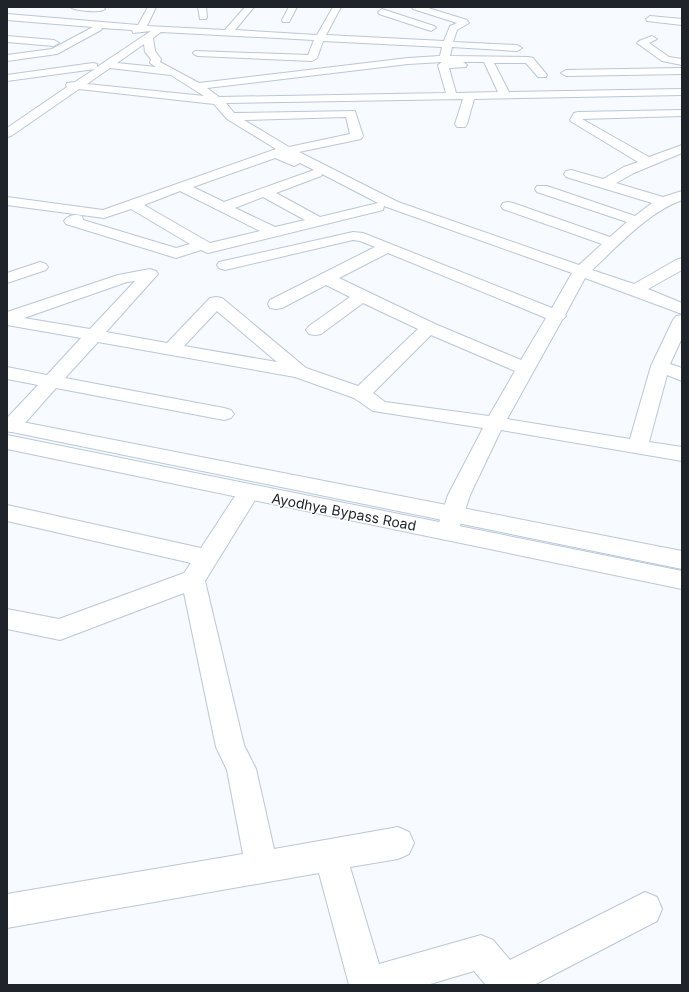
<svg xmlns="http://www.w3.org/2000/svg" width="689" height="992" font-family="Inter,sans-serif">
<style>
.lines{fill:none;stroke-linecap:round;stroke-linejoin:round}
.minor-casing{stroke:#bac7d8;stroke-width:2}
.primary-casing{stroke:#bac7d8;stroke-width:2}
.minor{fill:#fff;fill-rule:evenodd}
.primary{fill:#fff;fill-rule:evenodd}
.labels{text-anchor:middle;stroke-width:3;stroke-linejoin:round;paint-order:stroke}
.street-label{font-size:14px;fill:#1f242a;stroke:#fff}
</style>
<rect width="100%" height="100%" fill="#f7fafe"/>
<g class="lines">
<defs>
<g id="minor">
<path d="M70 7H103L105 9C101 13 75 11 70 7Z"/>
<path d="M148 7H156L147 26 225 30 245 7H254L235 30 317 35 333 7H341L326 35 444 41 450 26 457 23 413 9 412 7H425L467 20 469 23 457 30 453 42 517 45 522 48 517 51 452 47 450 56 529 57 533 58 547 75 546 77H538L526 63H494L509 92 682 89V95L474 99 467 124 465 127H457L455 124 463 99 226 103 234 113 355 111 363 136 361 139 299 152 398 202 579 265 602 244 503 209 501 206 503 203 508 202 513 203 610 237 627 222 537 192 535 189 537 186H547L635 216 652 203 566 177 564 174 566 171 571 170 603 179 624 167 638 162 572 122 570 120 574 113 578 112 682 110V116L582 119 649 157 682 145V153L634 173 616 183 663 197 682 191V200C647 213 619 245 592 270L634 284 676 260 682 258V270L648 289 682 303V314L585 278 565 315 566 316 562 320 507 419 630 439 651 366 673 320 676 316 682 315V338L670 364 682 368V381L667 375 649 442 682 447V461L501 430 470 495 458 532 455 538 447 540 439 538 436 532 448 495 483 428 373 411 354 398 295 377 98 342 65 378 224 408 231 410 234 414 231 418 224 420 56 388 18 431 11 432 7 431V418L38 385 7 379V367L47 375 81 338 7 325V312L118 275 150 269 156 271 158 274 106 332 167 343 210 298 216 297 222 298 306 368 358 386 418 329 363 303 321 334 315 335 309 334 306 330 309 326 350 297 326 285 282 308 276 309 270 308 268 304 270 300 375 247 360 241 353 240 225 270 219 268 217 265 219 262 353 232 363 233 552 308 572 273 384 206 383 210 208 253 201 250 176 258 66 224 64 221C68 215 76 214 82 216L83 220 176 248 190 244 131 209 104 218 7 205V197L103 210 276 149 227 119 214 104 79 89 11 136 7 137V128L67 87 66 85 67 83 75 82 95 69 7 81V75L93 63 97 64V67L151 31 133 33 132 30 102 28 101 30 57 54 7 61V55L52 49 93 27 7 20V14L138 25ZM161 32 314 40 308 55 195 51 193 53 195 55 198 56 312 61 317 58 323 41 442 47 440 56 408 58 199 83 160 62 161 59 155 51 153 38ZM144 44 145 52 151 59 150 63 156 67 117 63ZM442 62 438 65 446 93 219 97 207 88 408 64ZM463 62H484L498 92 456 93 449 68 466 67 467 65ZM110 68 171 75 204 96 87 84ZM346 117 350 134 289 147 244 120ZM275 158 294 166 300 163 314 170 224 202 193 187ZM322 174 378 203 320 217 276 193 321 176ZM180 191 260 231 210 243 144 205ZM263 197 305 220 275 227 235 208ZM388 253 546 318 521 360 435 324 339 278ZM135 281 90 329 24 318 127 282ZM217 311 277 362 184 346ZM431 335 515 371 489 416 385 402 373 393Z"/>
<polygon points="198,7 206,7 207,17 206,19 200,19"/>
<polygon points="289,7 297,7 289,22 283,22 282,20"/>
<polygon points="382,9 434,26 436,28 431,31 428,30 379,14 378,12"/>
<polygon points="650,16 682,19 682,25 647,21 646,19"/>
<polygon points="7,36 54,40 59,43 54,46 7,42"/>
<polygon points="652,36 657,39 649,43 669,57 682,59 682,65 662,61 637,43 639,41"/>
<polygon points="682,68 682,74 566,76 561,73 566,70"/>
<polygon points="40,262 46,264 48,267 46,270 7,283 7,273"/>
<polygon points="249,484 257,487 260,492 205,581 244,745 256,769 274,849 398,827 409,832 414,843 409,854 398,859 350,867 379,964 481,935 493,940 510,960 645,892 657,897 662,909 657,921 534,985 486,985 474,971 427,985 349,985 319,873 7,928 7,894 243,854 227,770 216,747 184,593 60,640 7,629 7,609 59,619 184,573 191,563 7,521 7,505 201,548 241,487"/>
</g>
<g id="primary">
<polygon points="7,419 682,551 682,569 7,431"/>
<polygon points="7,435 682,571 682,589 7,449"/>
</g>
</defs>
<use href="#minor" class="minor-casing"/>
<use href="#primary" class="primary-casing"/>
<use href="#minor" class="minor"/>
<use href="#primary" class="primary"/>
</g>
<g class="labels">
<g class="street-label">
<text transform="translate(344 512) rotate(11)" y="5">Ayodhya Bypass Road</text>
</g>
</g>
<rect width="689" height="992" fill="none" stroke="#1f242a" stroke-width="16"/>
</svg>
